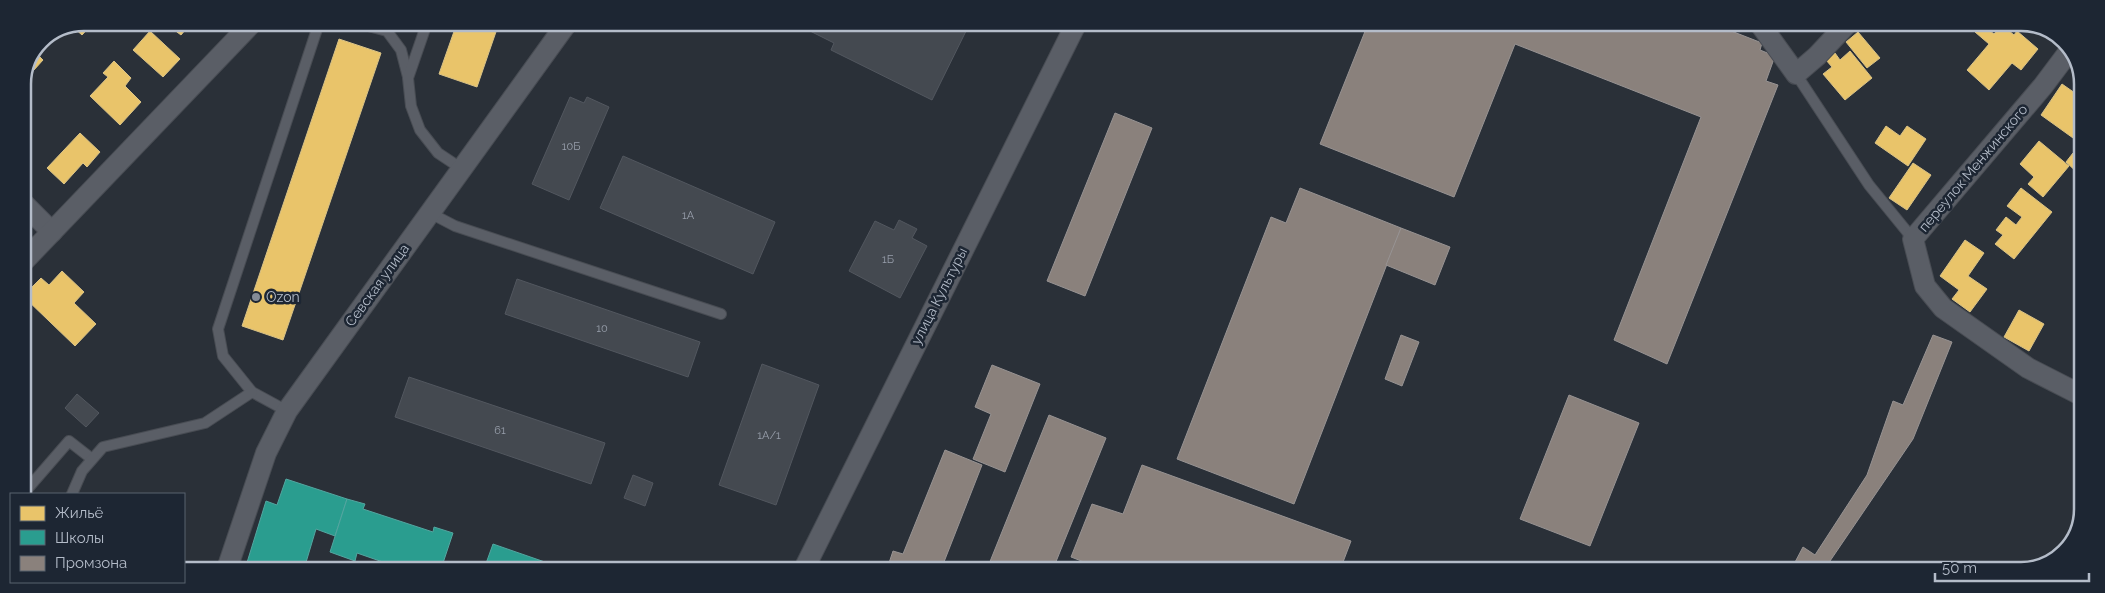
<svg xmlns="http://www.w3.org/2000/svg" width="2105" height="593" font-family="Raleway,sans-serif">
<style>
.homes{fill:#e9c46a;stroke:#d9c286}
.schools{fill:#2a9d8f;stroke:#53a6a0}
.industry{fill:#8a817c;stroke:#979393}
.building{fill:#444950;stroke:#52575f}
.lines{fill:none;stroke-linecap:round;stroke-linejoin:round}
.service-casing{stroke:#484c53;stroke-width:12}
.minor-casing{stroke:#484c53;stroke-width:22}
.service{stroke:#5a5e66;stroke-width:10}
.minor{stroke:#5a5e66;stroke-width:20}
.poi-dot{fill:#848b96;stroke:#1d2633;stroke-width:2}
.labels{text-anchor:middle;stroke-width:5;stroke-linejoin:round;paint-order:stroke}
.number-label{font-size:11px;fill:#989fab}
.street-label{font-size:14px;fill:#b4bcc9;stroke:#1d2633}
.poi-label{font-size:14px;fill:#b4bcc9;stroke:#1d2633;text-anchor:start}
.rim{fill:none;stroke:#b4bcc9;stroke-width:2.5}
</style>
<rect width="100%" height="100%" fill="#2a3038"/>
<g class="homes">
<polygon points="84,22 93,23 82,35 73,27"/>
<polygon points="165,23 191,23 181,35"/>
<polygon points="457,23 499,23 477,87 439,74"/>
<polygon points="1981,24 1994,34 2002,25 2014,35 2017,31 2038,49 2021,70 2012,63 1989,90 1967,70 1989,44 1975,32"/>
<polygon points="150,31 180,59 163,77 133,50"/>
<polygon points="1858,32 1880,58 1867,68 1846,42"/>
<polygon points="339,39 381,53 283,340 242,326"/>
<polygon points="1850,51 1872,78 1845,100 1823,74 1832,67 1826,60 1835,53 1840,60"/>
<polygon points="36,53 43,60 24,81"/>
<polygon points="114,61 131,78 125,86 141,102 120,125 90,96 108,77 103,73"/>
<polygon points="2062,84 2082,98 2082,139 2080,143 2041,115"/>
<polygon points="1886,126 1900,136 1907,126 1926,139 1908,166 1875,143"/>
<polygon points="80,133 100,152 87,167 83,163 64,184 47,168"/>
<polygon points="2039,141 2069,166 2043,197 2028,184 2034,177 2020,164"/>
<polygon points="2073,153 2082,161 2080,175 2066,162"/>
<polygon points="1913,163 1931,175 1907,210 1889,198"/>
<polygon points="2021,188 2052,212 2014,259 1995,244 2003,235 1996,230 2006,217 2016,225 2022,217 2007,206"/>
<polygon points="1965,240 1984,253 1968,276 1987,289 1970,312 1952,299 1959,290 1940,276"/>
<polygon points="62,271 84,292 74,303 96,324 75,346 23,296 41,278 49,285"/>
<polygon points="2019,310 2044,324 2029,351 2004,337"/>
</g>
<g class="schools">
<polygon points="286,479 347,499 335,536 316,529 304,569 245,569 266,501 277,505"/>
<polygon points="347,499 365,504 363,509 433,532 434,527 453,533 441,569 403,569 357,553 355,561 330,552"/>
<polygon points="493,544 565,569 484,569"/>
</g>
<g class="industry">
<polygon points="1368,24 1722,24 1721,27 1762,43 1760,50 1775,56 1766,81 1778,85 1667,364 1614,340 1701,117 1515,44 1454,197 1320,144"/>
<polygon points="1115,113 1152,128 1085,296 1047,281"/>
<polygon points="1300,188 1401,228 1294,504 1177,459 1271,217 1286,223"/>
<polygon points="1401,228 1450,247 1435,285 1386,265"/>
<polygon points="1401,335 1419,342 1402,386 1385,379"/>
<polygon points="1933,335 1952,342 1913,439 1830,561 1837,567 1836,570 1799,570 1793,566 1803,547 1815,555 1867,475 1893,401 1903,405"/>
<polygon points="992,365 1040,384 1005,472 973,459 991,414 975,407"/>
<polygon points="1569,395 1639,423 1590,546 1520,519"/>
<polygon points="1049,415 1106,438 1053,569 987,569"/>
<polygon points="945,450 982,465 942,567 947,569 887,569 893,551 903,554"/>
<polygon points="1142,465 1351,541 1340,570 1105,570 1071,557 1092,504 1123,514"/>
</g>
<g class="building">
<polygon points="970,23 932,100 831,50 834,43 796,24"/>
<polygon points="570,97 584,103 587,97 609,107 569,200 532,184"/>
<polygon points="623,156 775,222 753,274 600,208"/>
<polygon points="899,220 917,229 912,238 927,246 900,298 849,271 875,221 894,230"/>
<polygon points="517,279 700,342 688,377 505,314"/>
<polygon points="762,364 819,385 776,505 719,485"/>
<polygon points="409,377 605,443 591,484 395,417"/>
<polygon points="77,394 99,413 86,427 65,408"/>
<polygon points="633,475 653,483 645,506 624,498"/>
</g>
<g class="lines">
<defs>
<g id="service">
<polyline points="357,23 387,31 401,50 408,77"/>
<polyline points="427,23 408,78 411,106 420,130 438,153 462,169"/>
<polyline points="1796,74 1869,185 1913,239"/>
<polyline points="430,213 455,226 721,314"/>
<polyline points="287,411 252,392 223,356 218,329 319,23"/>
<polyline points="23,494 69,441 92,459"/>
<polyline points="72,494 82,471 103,447 205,423 252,392"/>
</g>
<g id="minor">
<polyline points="1760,24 1796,74 1817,56 1847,24"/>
<polyline points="2070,50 2043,86 1913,239 1925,286 1943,308 2028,368 2081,395"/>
<polyline points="23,203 52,232"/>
<polyline points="23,262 252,23"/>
<polyline points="227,569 266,453 287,411 567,23"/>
<polyline points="804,569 1076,24"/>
</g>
</defs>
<use href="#service" class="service-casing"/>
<use href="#minor" class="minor-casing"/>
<use href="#service" class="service"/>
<use href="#minor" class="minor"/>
</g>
<circle class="poi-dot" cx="256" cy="297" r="5"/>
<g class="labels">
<g class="number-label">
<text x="571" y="150">10Б</text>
<text x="688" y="219">1А</text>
<text x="888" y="263">1Б</text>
<text x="602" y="332">10</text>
<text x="500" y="434">61</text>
<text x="769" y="439">1А/1</text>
</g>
<g class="street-label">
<text transform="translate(1973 168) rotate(-50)" y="5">переулок Менжинского</text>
<text transform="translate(377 285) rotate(-54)" y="5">Севская улица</text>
<text transform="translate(939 296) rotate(-63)" y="5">улица Культуры</text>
</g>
<g class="poi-label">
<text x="266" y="302">Ozon</text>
</g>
</g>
<path d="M0 0H2105V593H0ZM84 31H2021A53 53 0 0 1 2074 84V509A53 53 0 0 1 2021 562H84A53 53 0 0 1 31 509V84A53 53 0 0 1 84 31Z" fill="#1d2633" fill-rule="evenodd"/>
<path class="rim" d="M84 31H2021A53 53 0 0 1 2074 84V509A53 53 0 0 1 2021 562H84A53 53 0 0 1 31 509V84A53 53 0 0 1 84 31Z"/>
<rect x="10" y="493" width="175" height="90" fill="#1d2633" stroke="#59626f"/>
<rect x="20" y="506" width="25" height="15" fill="#e9c46a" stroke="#59626f"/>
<text x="55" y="518" font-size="15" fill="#b4bcc9">Жильё</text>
<rect x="20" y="530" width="25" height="15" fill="#2a9d8f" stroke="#59626f"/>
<text x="55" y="543" font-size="15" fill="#b4bcc9">Школы</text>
<rect x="20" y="556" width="25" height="15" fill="#8a817c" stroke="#59626f"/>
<text x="55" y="568" font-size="15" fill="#b4bcc9">Промзона</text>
<path d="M1935 573v8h154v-8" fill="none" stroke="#b4bcc9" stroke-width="2.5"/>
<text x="1942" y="573" font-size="15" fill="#b4bcc9" stroke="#1d2633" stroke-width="4" paint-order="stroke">50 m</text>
</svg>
